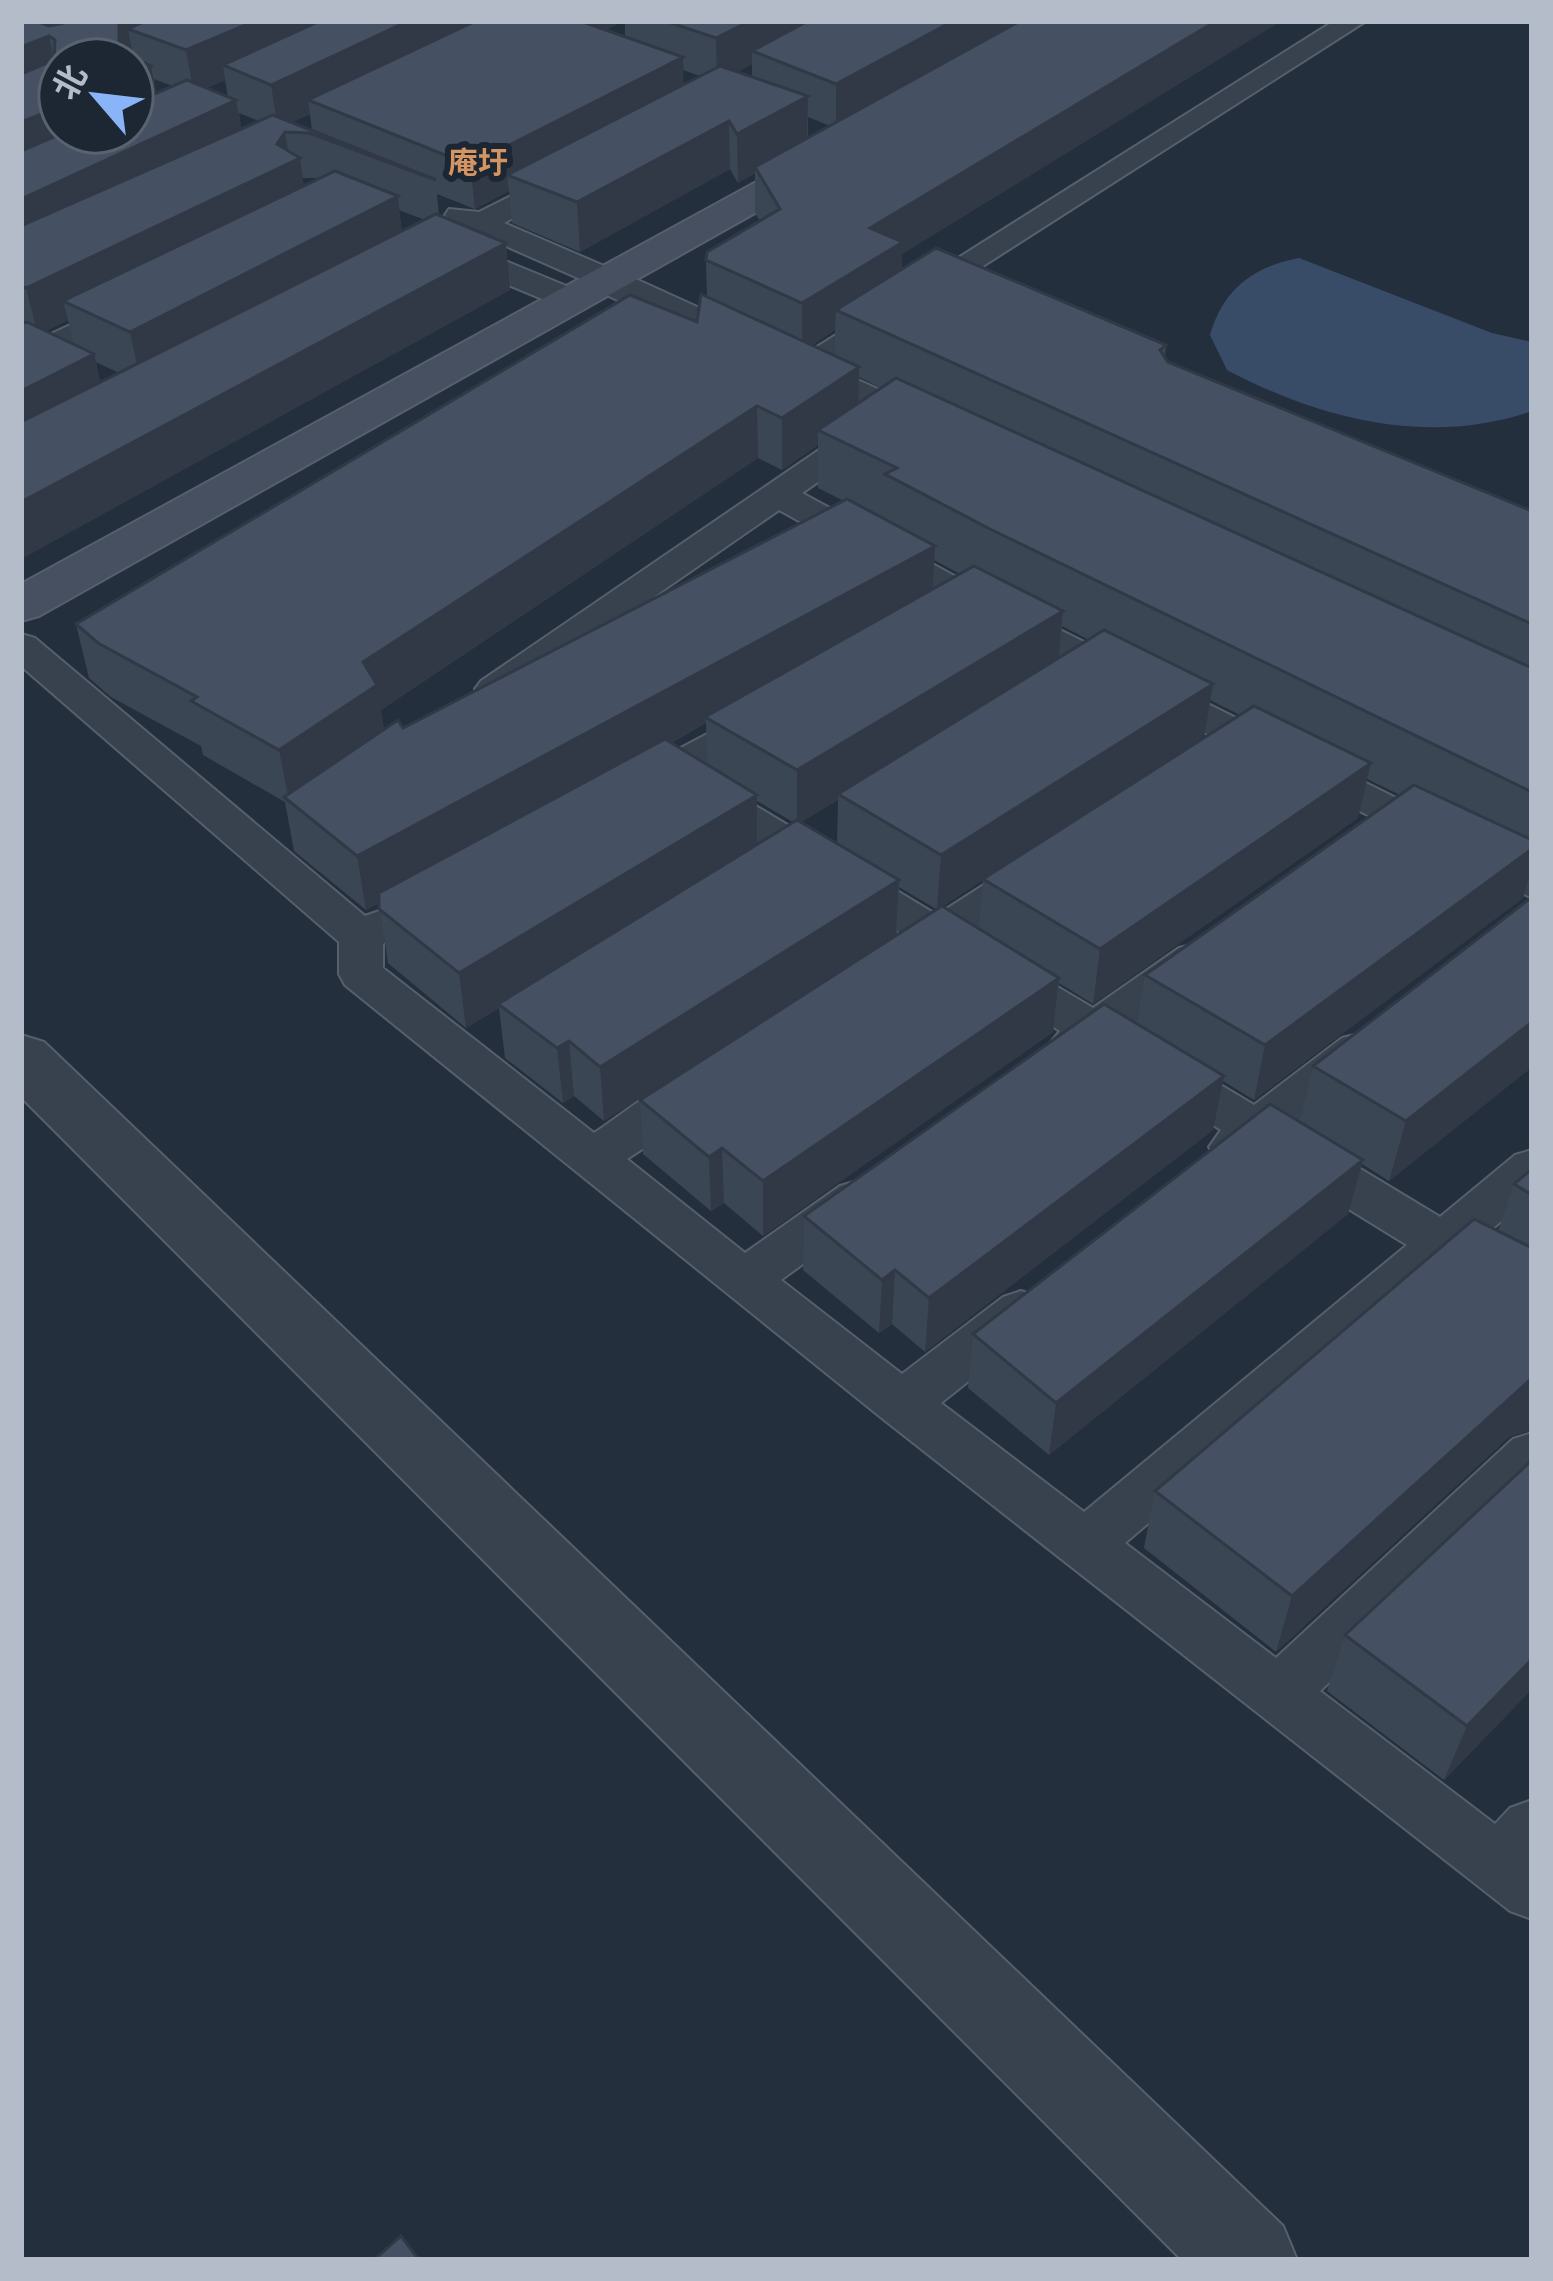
<svg xmlns="http://www.w3.org/2000/svg" width="1553" height="2281" font-family="Lato,'Noto Sans SC',sans-serif">
<style>
.water{fill:#394c67}
.lines{fill:none;stroke-linecap:round;stroke-linejoin:round}
.lane-casing{stroke:#565f6c;stroke-width:4}
.street-casing{stroke:#565f6c;stroke-width:4}
.secondary-casing{stroke:#565f6c;stroke-width:4}
.lane{fill:#38414e;fill-rule:evenodd}
.street{fill:#38414e;fill-rule:evenodd}
.secondary{fill:#465061;fill-rule:evenodd}
.wall{fill:#3b4654;fill-rule:evenodd}
.shaded-wall{fill:#303945}
.building{fill:#455162;stroke:#303945;stroke-width:3}
.labels{text-anchor:middle;stroke-width:12;stroke-linejoin:round;paint-order:stroke}
.far-quarter-label{font-size:30px;font-weight:bold;fill:#d59563;stroke:#1d2633}
</style>
<rect width="100%" height="100%" fill="#242f3e"/>
<path class="water" d="M1299 258 1492 333 1532 342V411C1429 447 1320 419 1227 370L1210 335C1223 290 1252 267 1299 258Z"/>
<g class="lines">
<defs>
<g id="lane">
<polygon points="1334,21 1366,21 811,376 799,379 782,369"/>
<polygon points="569,167 584,176 580,182 504,223 618,272 623,279 618,286 596,286 481,235 464,244 581,292 586,299 581,306 559,306 441,257 413,268 397,259 455,224 445,215 449,209 479,212"/>
<polygon points="130,297 146,307 141,314 21,371 21,348"/>
<polygon points="872,419 889,429 884,436 802,493 982,591 1532,866 1532,898 956,607 779,510 509,697 481,697 475,689 481,681 860,422"/>
<path d="M21 634 35 638 365 916 385 909 401 914 407 924 383 944V968L594 1133C626 1113 672 1068 711 1080L718 1092 711 1104 627 1159 745 1253 840 1186 857 1181 874 1186 882 1199 874 1212 781 1280 902 1374 1003 1297 1021 1291 1039 1297 1047 1311 1039 1325 941 1403 1084 1512 1407 1245 1258 1153 1233 1165 1216 1159 1209 1147 1221 1130 1095 1052 1070 1063 1054 1059 1047 1047 1060 1031 938 956 914 966 898 962 892 951 906 936 686 800 680 791 686 782H716L937 915 1021 861H1051L1057 871 1051 881 970 935 1093 1008 1179 948 1195 944 1211 948 1217 959 1211 970 1127 1029 1254 1105 1342 1038 1358 1034 1374 1038 1381 1050 1374 1062 1291 1127 1440 1217 1515 1155 1532 1150V1195L1479 1240 1532 1272V1317L1446 1269 1125 1543 1276 1658 1513 1439 1532 1433V1489L1320 1691 1495 1824 1510 1808 1532 1800V1919L1510 1911 883 1419 345 985 339 974V942L21 666Z"/>
<polygon points="764,704 778,707 784,716 778,725 652,797 622,797 616,788 622,779"/>
</g>
<g id="street">
<polygon points="607,266 959,426 966,436 959,446 925,446 592,288 585,279 592,270"/>
<polygon points="21,1035 44,1042 1283,2226 1297,2260 1182,2260 21,1097"/>
</g>
<polygon id="secondary" points="835,139 849,142 855,151 849,160 39,616 21,621 21,584"/>
</defs>
<use href="#lane" class="lane-casing"/>
<use href="#street" class="street-casing"/>
<use href="#secondary" class="secondary-casing"/>
<use href="#lane" class="lane"/>
<use href="#street" class="street"/>
<use href="#secondary" class="secondary"/>
</g>
<g class="wall">
<path d="M21 21 50 25 49 21H624L605 30 625 37V21H1281L902 254V269L1166 345 1165 358 1168 362 1532 511V867L1523 898 1254 1100 1223 1081 1213 1130 925 1352 892 1324 879 1333 803 1270 804 1216 1137 1024 1145 975 1400 795 1367 779 1358 818 1093 1004 1059 983 1053 1032 763 1236 724 1203 711 1211 643 1154 640 1100 820 984 604 1121 574 1096 563 1103 505 1058 499 1008 466 1028 388 963 379 903 366 910 294 851 285 802 203 755 201 746 111 697 89 678 76 624 697 322 707 297 706 260 760 221 755 213V173L738 183 730 169 580 252 512 223 509 191 475 209 437 194 439 216 510 290 21 559ZM752 64V77L737 72ZM683 70 700 76 683 84ZM154 79 159 81 173 86 156 93ZM225 80 228 97 207 88ZM239 113 259 121 241 129ZM310 114 312 131 292 122ZM808 117 830 126 808 138ZM302 178H316L319 179 304 186ZM399 210 425 220 402 232ZM68 320 74 344 46 331ZM835 330V356L812 345ZM96 362 119 373 100 382ZM859 377 881 388 858 404ZM818 445V488L844 501 403 728 384 730 381 710 758 458 782 470ZM934 560 960 574 932 589ZM1062 626 1089 640 1058 658ZM1210 700 1240 715 1204 738ZM706 723 707 764 671 743ZM838 800 837 843 801 822ZM757 801 793 822 757 844ZM983 880 979 928 943 906ZM899 887 936 909 897 935Z"/>
<polygon points="1532,897 1532,1067 1389,1181 1362,1164 1348,1214 1049,1455 968,1388 973,1334 1300,1122 1313,1066"/>
<polygon points="1532,1169 1532,1430 1510,1436 1276,1652 1144,1548 1155,1491 1498,1231 1514,1184"/>
<polygon points="1532,1460 1532,1689 1444,1780 1327,1691 1345,1635"/>
</g>
<g class="shaded-wall">
<polygon points="107,21 194,21 128,29 132,51 125,54 127,60 121,60"/>
<polygon points="255,21 362,21 223,65 225,80 194,94 186,50"/>
<polygon points="408,21 491,21 308,100 310,114 278,129 271,85"/>
<polygon points="589,21 624,21 590,37"/>
<polygon points="750,21 834,21 752,51 752,64 717,82 716,38"/>
<polygon points="953,21 1030,21 836,128 836,84"/>
<polygon points="1216,21 1281,21 902,254 901,289 836,310 835,330 802,351 802,303 870,228"/>
<polygon points="49,36 58,80 21,95 21,47"/>
<polygon points="683,57 684,100 507,175 509,191 475,209 470,165"/>
<polygon points="151,66 159,110 132,126 132,77"/>
<polygon points="808,96 807,144 755,167 755,173 738,183 737,134"/>
<polygon points="236,100 244,145 21,251 21,199"/>
<polygon points="60,107 60,132 120,132 21,171 21,122"/>
<polygon points="729,121 730,169 580,252 577,202"/>
<polygon points="285,132 290,163 300,158 306,204 63,301 68,320 38,335 26,288 277,144"/>
<polygon points="398,196 403,245 141,383 130,332"/>
<polygon points="506,243 510,290 21,559 21,502"/>
<polygon points="94,354 105,402 21,446 21,391"/>
<polygon points="859,367 858,418 818,430 818,445 782,470 782,418"/>
<polygon points="757,406 758,458 381,710 385,739 289,801 279,750 363,662"/>
<polygon points="935,546 932,599 705,717 706,723 366,910 357,856"/>
<polygon points="1063,611 1058,664 838,794 838,800 797,825 797,770"/>
<polygon points="1213,684 1204,738 937,910 941,855"/>
<polygon points="1371,763 1358,818 1093,1004 1100,949"/>
<polygon points="757,795 757,849 498,1004 499,1008 466,1028 459,973"/>
<polygon points="1532,849 1532,867 1523,898 1254,1100 1265,1045"/>
<polygon points="899,880 896,935 604,1121 600,1067"/>
<polygon points="1059,978 1053,1032 763,1236 763,1181"/>
<polygon points="1532,1022 1532,1067 1389,1181 1406,1121"/>
<polygon points="569,1041 574,1096 563,1103 557,1048"/>
<polygon points="1224,1076 1213,1130 925,1352 929,1298"/>
<polygon points="722,1148 724,1203 711,1211 709,1157"/>
<polygon points="1363,1160 1348,1214 1049,1455 1056,1403"/>
<polygon points="895,1270 892,1324 879,1333 882,1280"/>
<polygon points="1532,1378 1532,1430 1510,1436 1276,1652 1292,1596"/>
<polygon points="1532,1659 1532,1689 1444,1780 1467,1726"/>
</g>
<g class="building">
<polygon points="21,21 37,21 49,26 73,21 119,21 119,52 151,66 132,77 132,60 60,60 60,107 21,122 21,74 54,60 55,40 49,36 21,47"/>
<polygon points="146,21 255,21 186,50 128,29"/>
<polygon points="320,21 408,21 271,85 223,65"/>
<polygon points="476,21 580,21 683,57 470,165 308,100"/>
<polygon points="665,21 750,21 716,38"/>
<polygon points="808,21 953,21 836,84 752,51"/>
<polygon points="1020,21 1216,21 870,228 903,242 802,303 706,260 707,252 780,209 755,167"/>
<polygon points="720,66 808,96 737,134 729,121 577,202 507,175"/>
<polygon points="187,80 236,100 21,199 21,151 65,132 132,132 132,104"/>
<polygon points="273,115 436,180 309,133 285,132 277,144 300,158 26,288 21,286 21,226"/>
<polygon points="335,171 398,196 130,332 63,301"/>
<polygon points="436,214 506,243 21,502 21,422"/>
<polygon points="936,248 1166,345 1160,350 1168,362 1532,511 1532,624 836,310"/>
<polygon points="701,294 859,367 782,418 757,406 363,662 377,685 279,750 191,701 197,697 98,643 76,624 630,295 697,322"/>
<polygon points="27,322 94,354 21,391 21,323"/>
<polygon points="896,378 1532,668 1532,792 988,528 885,474 897,468 818,430"/>
<polygon points="847,499 935,546 357,856 284,797 398,720 403,728"/>
<polygon points="974,566 1063,611 797,770 705,717"/>
<polygon points="1104,630 1213,684 941,855 838,794"/>
<polygon points="1254,706 1371,763 1100,949 983,879"/>
<polygon points="665,739 757,795 459,973 379,909 379,893"/>
<polygon points="1414,785 1532,840 1532,849 1265,1045 1145,975"/>
<polygon points="797,820 899,880 600,1067 569,1041 557,1048 498,1004"/>
<polygon points="1532,897 1532,1022 1406,1121 1313,1066"/>
<polygon points="942,906 1059,978 763,1181 722,1148 709,1157 640,1100"/>
<polygon points="1104,1004 1224,1076 929,1298 895,1270 882,1280 804,1216"/>
<polygon points="1270,1104 1363,1160 1056,1403 973,1334"/>
<polygon points="1532,1169 1532,1195 1514,1184"/>
<polygon points="1474,1219 1532,1248 1532,1378 1292,1596 1155,1491"/>
<polygon points="1532,1460 1532,1659 1467,1726 1345,1635"/>
<polygon points="401,2236 419,2260 374,2260"/>
</g>
<g class="labels">
<g class="far-quarter-label">
<text x="478" y="173">庵圩</text>
</g>
</g>
<rect width="1553" height="2281" fill="none" stroke="#b4bcc9" stroke-width="48"/>
<g transform="translate(96 96) rotate(298)"><circle r="57" fill="#1d2633" stroke="#59626f" stroke-width="3"/>
<path d="M0-9L21 45L0 30L-21 45Z" fill="#8ab4f8"/>
<text y="-18" font-size="33" font-weight="bold" text-anchor="middle" fill="#b4bcc9">北</text>
</g>
</svg>
